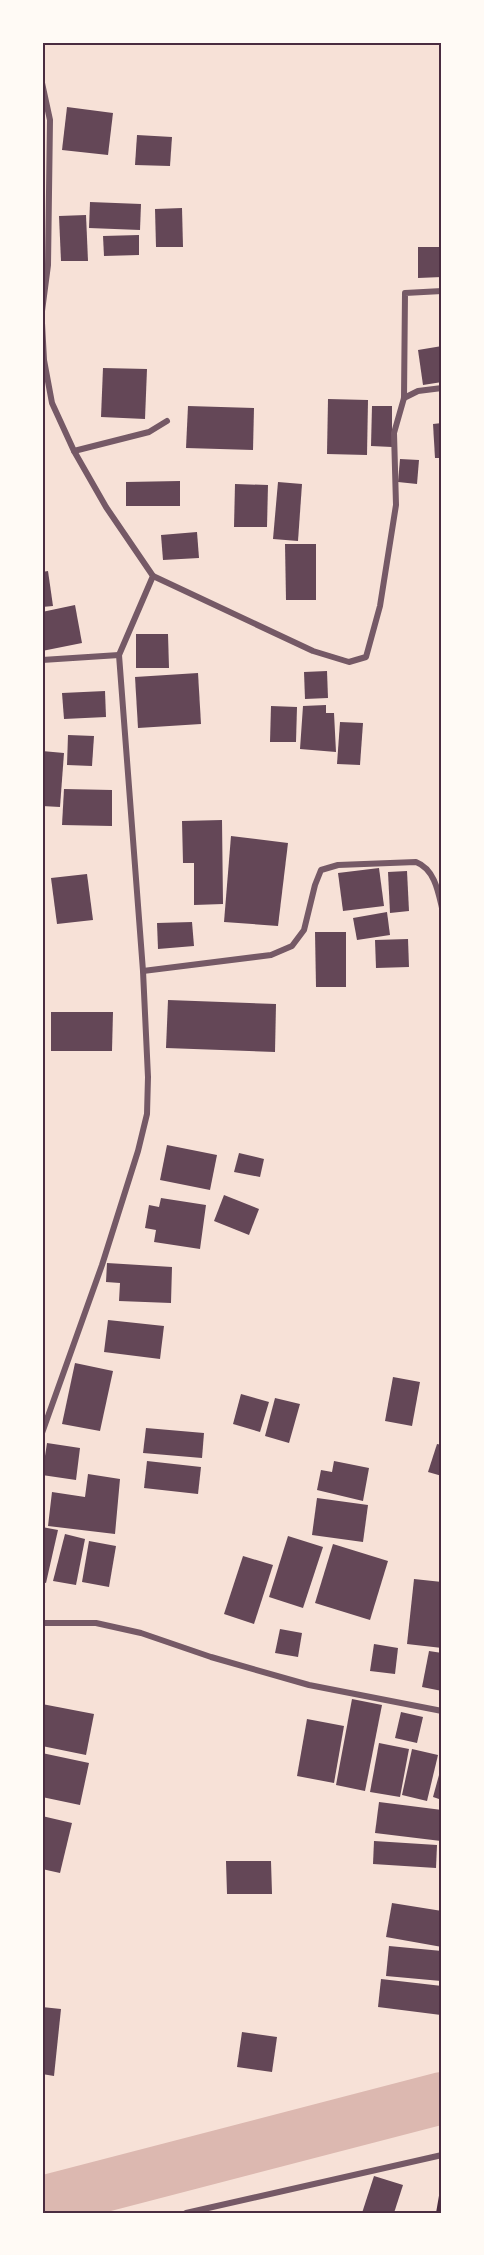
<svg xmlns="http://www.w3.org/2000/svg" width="484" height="2255" font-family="Cabin,sans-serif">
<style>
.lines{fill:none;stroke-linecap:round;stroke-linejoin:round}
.river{stroke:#dcb8b0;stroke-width:52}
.building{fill:#644757}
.path{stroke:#4a2c40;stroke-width:4}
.minor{stroke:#755966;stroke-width:6}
.neatline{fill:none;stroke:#4a2c40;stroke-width:2}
</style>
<rect width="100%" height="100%" fill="#f7e1d7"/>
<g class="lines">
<polyline class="river" points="42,2202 442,2098"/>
</g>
<g class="building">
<polygon points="67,107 113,113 108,155 62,150"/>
<polygon points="137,135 172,137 170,166 135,165"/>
<polygon points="90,202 141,204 140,230 89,228"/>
<polygon points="182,208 183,247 156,247 155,209"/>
<polygon points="86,215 88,261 61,261 59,216"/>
<polygon points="139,235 139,255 104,256 103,236"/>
<polygon points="418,247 442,247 442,277 418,278"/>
<polygon points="442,346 442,382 423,385 418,350"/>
<polygon points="103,368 147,369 145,419 101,417"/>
<polygon points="328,399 368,400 367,455 327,454"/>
<polygon points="188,406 254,408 253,450 186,448"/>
<polygon points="372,406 392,406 392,447 371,446"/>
<polygon points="442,423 442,458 435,458 433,424"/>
<polygon points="400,459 419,460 417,484 398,482"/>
<polygon points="180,481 180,506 126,506 126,482"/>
<polygon points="278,482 302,484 298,541 273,539"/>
<polygon points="235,484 268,485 267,527 234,527"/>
<polygon points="197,532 199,558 163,560 161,535"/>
<polygon points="285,544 316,544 316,600 286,600"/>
<polygon points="48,571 53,606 42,607 42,572"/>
<polygon points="75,605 82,643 42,651 42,612"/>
<polygon points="136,634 168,634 169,668 136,668"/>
<polygon points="327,671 328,698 305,699 304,672"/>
<polygon points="198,673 201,724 138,728 135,677"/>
<polygon points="105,691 106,717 64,719 62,693"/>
<polygon points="326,705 326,713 334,713 336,752 300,749 303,706"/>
<polygon points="271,706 297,707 296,742 270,742"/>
<polygon points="340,722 363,723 360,765 337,764"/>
<polygon points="68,735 94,736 92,766 67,765"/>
<polygon points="42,751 64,753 60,807 42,806"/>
<polygon points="64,789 112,790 112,826 62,825"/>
<polygon points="222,820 223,904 194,905 194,863 183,863 182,821"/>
<polygon points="231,836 288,843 278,926 224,922"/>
<polygon points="379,868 384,906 343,911 338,873"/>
<polygon points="407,871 409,911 390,913 388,872"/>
<polygon points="87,874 93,920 57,924 51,878"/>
<polygon points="387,912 390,935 357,940 353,918"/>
<polygon points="192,922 194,946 158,949 157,923"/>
<polygon points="315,932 346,932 346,987 316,987"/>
<polygon points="408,939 409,967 376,968 375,940"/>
<polygon points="168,1000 276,1004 275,1052 166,1048"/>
<polygon points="51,1012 113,1012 112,1051 51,1051"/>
<polygon points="167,1145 217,1155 210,1190 160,1180"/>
<polygon points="239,1153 264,1159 260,1177 234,1172"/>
<polygon points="224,1195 259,1209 249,1235 214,1221"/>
<polygon points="161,1198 206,1205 200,1249 154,1242 156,1230 145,1228 149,1205 159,1207"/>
<polygon points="107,1263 172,1267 171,1303 119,1301 120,1283 106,1282"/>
<polygon points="108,1320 164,1326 160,1359 104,1352"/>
<polygon points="75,1363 113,1371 100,1431 62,1424"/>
<polygon points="393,1377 420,1382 412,1426 385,1421"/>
<polygon points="241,1394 269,1402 260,1432 233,1424"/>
<polygon points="275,1398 300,1404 289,1443 265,1436"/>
<polygon points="146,1428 204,1433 202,1458 143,1453"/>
<polygon points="47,1443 80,1448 76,1480 42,1475"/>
<polygon points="437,1444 442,1445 442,1476 428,1472"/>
<polygon points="147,1461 201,1467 198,1494 144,1488"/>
<polygon points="334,1461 369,1468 363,1501 317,1490 321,1470 332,1472"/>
<polygon points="88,1474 120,1479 115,1534 48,1526 52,1492 85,1497"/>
<polygon points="317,1498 368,1505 363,1542 312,1535"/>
<polygon points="42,1527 58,1530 46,1583 42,1582"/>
<polygon points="65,1534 85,1539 76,1585 53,1581"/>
<polygon points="288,1536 323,1547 303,1608 269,1597"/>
<polygon points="89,1541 116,1546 109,1587 82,1582"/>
<polygon points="333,1544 388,1561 370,1620 315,1603"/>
<polygon points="243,1556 273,1565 254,1624 224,1614"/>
<polygon points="414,1579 442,1582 442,1648 407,1644"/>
<polygon points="280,1629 302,1633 298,1657 275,1653"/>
<polygon points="374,1644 398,1648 395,1674 370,1671"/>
<polygon points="429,1651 442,1653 442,1691 422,1687"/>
<polygon points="352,1699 382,1705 365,1791 336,1785"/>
<polygon points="42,1704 94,1714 86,1755 42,1746"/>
<polygon points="401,1712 423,1717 417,1743 395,1738"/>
<polygon points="307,1719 344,1726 334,1783 297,1776"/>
<polygon points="379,1743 409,1749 400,1797 370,1792"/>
<polygon points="412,1749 438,1755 427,1801 402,1795"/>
<polygon points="42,1753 89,1763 80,1805 42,1797"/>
<polygon points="442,1764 442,1800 433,1797"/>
<polygon points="379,1802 442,1810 441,1841 375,1833"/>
<polygon points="42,1816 72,1823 60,1873 42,1869"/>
<polygon points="374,1841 437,1845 436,1868 373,1864"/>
<polygon points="226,1861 271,1861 272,1894 227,1894"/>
<polygon points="392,1903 442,1911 442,1947 386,1937"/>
<polygon points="389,1946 442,1951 441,1981 386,1976"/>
<polygon points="381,1979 442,1986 441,2015 378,2007"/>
<polygon points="42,2007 61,2009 54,2076 42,2074"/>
<polygon points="242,2032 277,2037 272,2072 237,2067"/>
<polygon points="374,2176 403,2185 394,2213 362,2213"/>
</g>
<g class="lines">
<polyline class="path" points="438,2213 442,2190"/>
<g class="minor">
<polyline points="42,83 50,120 48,265 42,311"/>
<polyline points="42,323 44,360 52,403 74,451 106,507 153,576 119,655 143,971 148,1077 147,1114 138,1151 102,1265 42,1433"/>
<polyline points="404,398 418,391 442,388"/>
<polyline points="74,451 149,432 167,421"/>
<polyline points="153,576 313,651 349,662 366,657 380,606 396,505 394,433 404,398 405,293 442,291"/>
<polyline points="42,660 119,655"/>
<path d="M143 971 271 955 292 946 304 930 315 885 321 870 338 865 416 862C434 869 438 890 442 908"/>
<polyline points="42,1623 96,1623 141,1633 211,1657 309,1685 442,1711"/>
<polyline points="186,2213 442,2155"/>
</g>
</g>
<rect width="484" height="2255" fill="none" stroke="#fffaf5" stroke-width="87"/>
<rect x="44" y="44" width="396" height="2168" class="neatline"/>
</svg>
